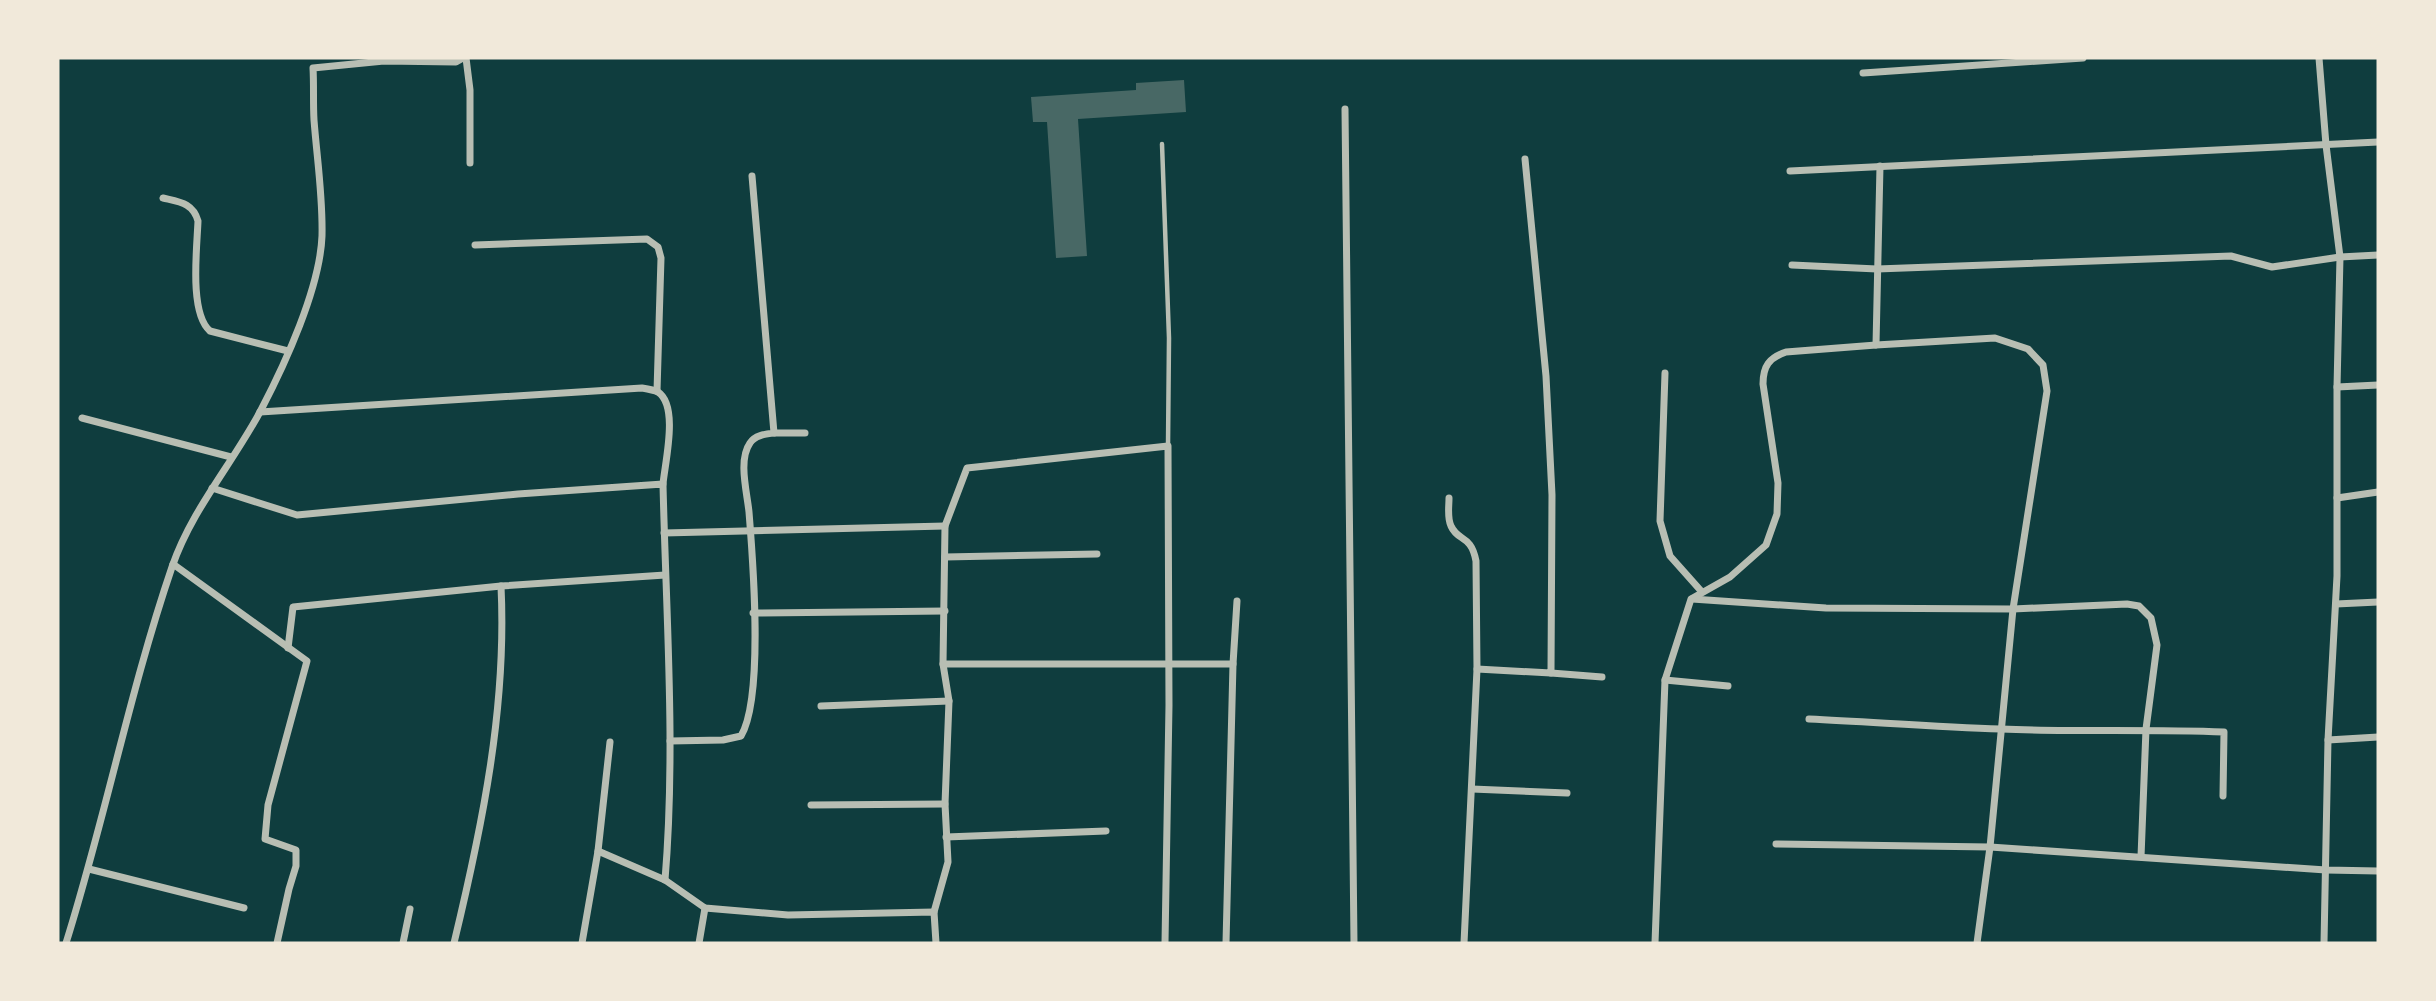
<svg xmlns="http://www.w3.org/2000/svg" width="2436" height="1001" font-family="Ubuntu,sans-serif">
<style>
.building{fill:#486865}
.lines{fill:none;stroke-linecap:round;stroke-linejoin:round}
.service{stroke:#b8beb3;stroke-width:4.5}
.minor{stroke:#b8beb3;stroke-width:7}
</style>
<rect width="100%" height="100%" fill="#0f3d3e"/>
<polygon class="building" points="1184,80 1186,112 1078,119 1087,256 1056,258 1047,122 1033,122 1031,97 1136,90 1136,83"/>
<g class="lines">
<polyline class="service" points="1162,144 1169,338 1168,446"/>
<g class="minor">
<polyline points="466,58 470,90 470,163"/>
<polyline points="2319,58 2326,145 2340,257 2337,387 2337,576 2328,740 2324,943"/>
<polyline points="1863,73 2083,58"/>
<polyline points="1345,109 1354,943"/>
<polyline points="1790,171 2378,142"/>
<path d="M163 198C180 202 193 203 198 221 197 248 189 313 210 331L288 351"/>
<polyline points="475,245 647,239 658,247 661,258 657,391"/>
<polyline points="1792,265 1877,269 2231,256 2272,267 2340,257 2378,255"/>
<polyline points="1876,345 1995,338 2028,349 2043,365 2047,391 2013,609 1990,847 1977,943"/>
<polyline points="1665,373 1660,521 1670,556 1702,592"/>
<polyline points="2337,387 2378,385"/>
<path d="M260 412 642 388C648 389 654 390 658 392 679 406 665 462 663 484"/>
<polyline points="82,418 231,457"/>
<polyline points="774,433 805,433"/>
<path d="M212 488 297 515 518 494 663 484C666 616 676 748 665 880"/>
<path d="M1449 498C1449 507 1447 518 1451 526 1458 542 1471 534 1476 561L1477 669"/>
<polyline points="2337,498 2378,492"/>
<polyline points="664,533 945,526"/>
<polyline points="945,557 1097,554"/>
<polyline points="173,564 307,661 268,805 265,839 296,850 296,866 289,889 277,943"/>
<polyline points="1692,599 1826,608 2013,609 2127,604 2139,606 2151,618 2157,645 2146,729 2141,857"/>
<polyline points="2336,604 2378,602"/>
<polyline points="753,613 945,611"/>
<polyline points="288,648 293,607 501,586 665,575"/>
<polyline points="943,664 1233,664"/>
<polyline points="1551,673 1602,677"/>
<polyline points="1665,680 1728,686"/>
<polyline points="821,706 949,701"/>
<path d="M1809 719C1873 722 1937 727 2001 729 2075 732 2150 729 2224 732L2223 796"/>
<polyline points="2328,740 2378,737"/>
<path d="M670 741 723 740 741 736C764 697 753 561 749 512 747 492 738 460 750 443 755 435 766 434 774 433L752 176"/>
<polyline points="1472,789 1567,793"/>
<polyline points="811,805 945,804"/>
<polyline points="946,837 1106,831"/>
<polyline points="1776,844 1990,847 2326,870 2378,871"/>
<polyline points="598,851 665,880 705,908 788,915 934,912 936,943"/>
<polyline points="89,869 244,908"/>
<polyline points="934,912 948,862 945,804 949,701 943,664 945,526 967,468 1168,446 1169,705 1165,943"/>
<path d="M66 943C105 819 130 690 172 567 192 509 233 463 261 410 285 364 320 288 322 236 323 197 317 159 314 120 313 103 314 85 313 68L384 61 456 62 463 58"/>
<polyline points="403,943 410,909"/>
<path d="M454 943C482 827 507 707 501 586"/>
<polyline points="582,943 598,851 610,742"/>
<polyline points="699,943 705,908"/>
<polyline points="1226,943 1233,664 1237,601"/>
<polyline points="1464,943 1477,669 1551,673 1552,495 1546,376 1525,159"/>
<path d="M1655 943 1665 680 1691 599 1730 577 1766 545 1777 514 1778 483 1763 384C1763 366 1769 358 1786 352L1876 345 1880 166"/>
</g>
</g>
<rect width="2436" height="1001" fill="none" stroke="#f1e9da" stroke-width="119"/>
</svg>
